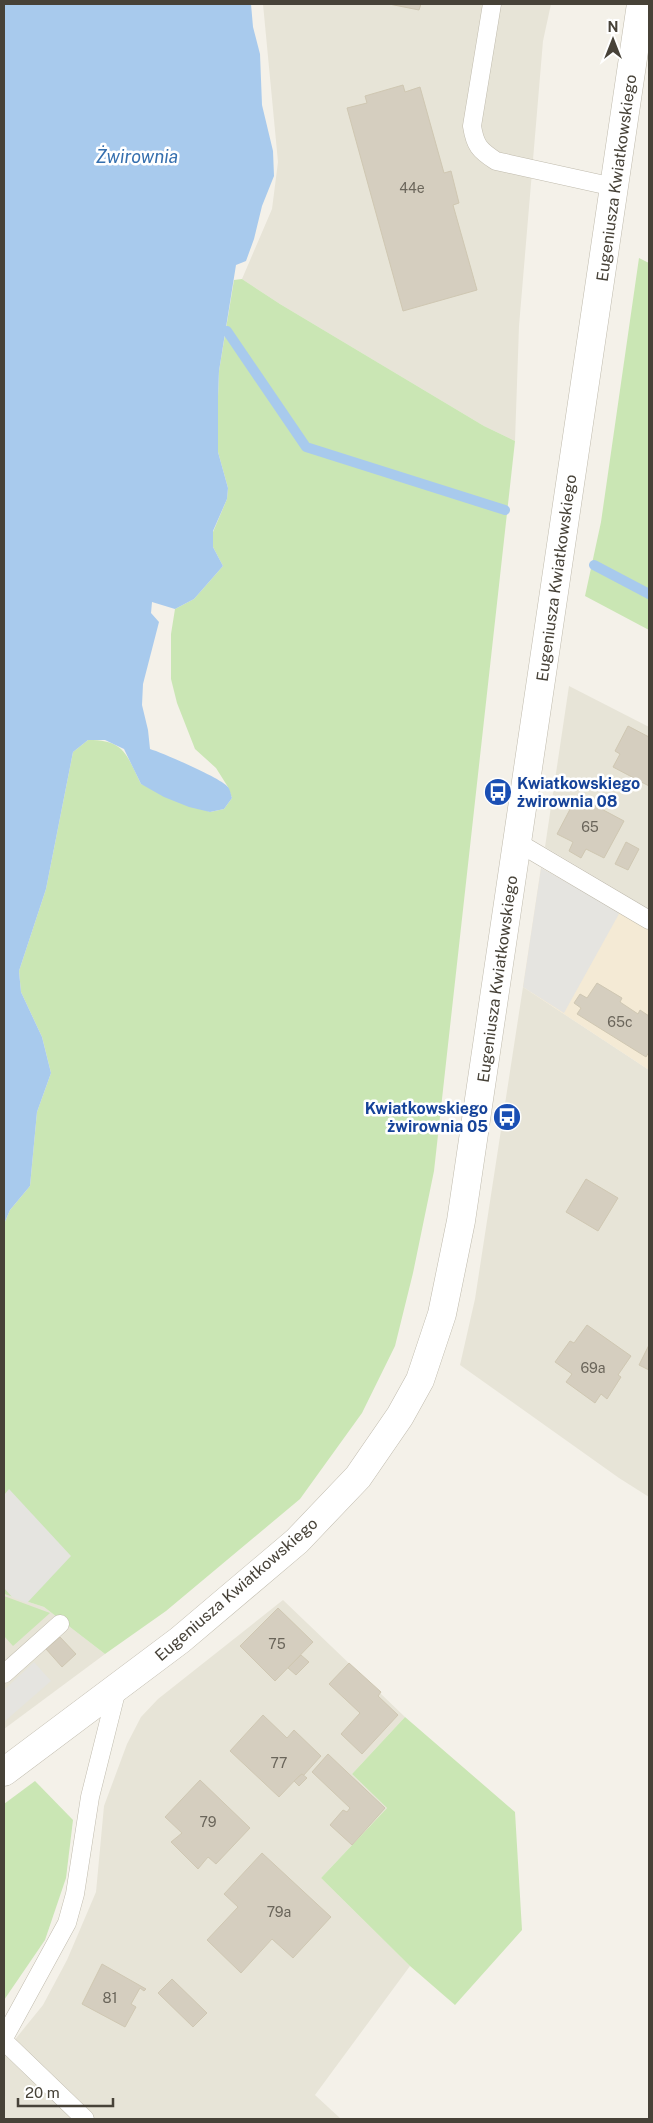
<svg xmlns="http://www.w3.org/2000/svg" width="653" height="2123" font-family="'Public Sans',sans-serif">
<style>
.residential{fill:#e7e4d7}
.commercial{fill:#f4ead5}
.green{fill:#cae6b4}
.parking{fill:#e5e4e0}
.water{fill:#a8caed}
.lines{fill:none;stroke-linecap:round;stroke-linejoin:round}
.stream{stroke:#a8caed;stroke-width:10}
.building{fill:#d5cebf;stroke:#cfc7b2}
.service-casing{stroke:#bfbaac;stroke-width:19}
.tertiary-casing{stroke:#bfbaac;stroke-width:29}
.service{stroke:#fff;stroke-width:18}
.tertiary{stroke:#fff;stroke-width:28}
.labels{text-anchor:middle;stroke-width:5;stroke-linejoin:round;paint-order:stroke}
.number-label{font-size:14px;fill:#6a655a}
.street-label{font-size:16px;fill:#474238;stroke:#fff}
.transit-label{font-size:16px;font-weight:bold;fill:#164399;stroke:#fff;text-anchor:start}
.water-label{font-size:18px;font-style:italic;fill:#356fae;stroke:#fff}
</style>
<rect width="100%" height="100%" fill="#f4f1e9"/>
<g class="residential">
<polygon points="263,4 551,4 543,41 519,326 515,441 484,426 280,304 242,279 272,209 278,162"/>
<polygon points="569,686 649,727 649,909 545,847"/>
<polygon points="523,987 649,1070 649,1497 619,1478 460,1365 475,1299"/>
<polygon points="4,1594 44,1607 105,1654 4,1729"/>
<polygon points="283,1600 405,1717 352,1774 387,1808 321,1878 410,1966 315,2095 341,2119 4,2119 4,2053 43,2005 67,1960 96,1892 104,1806 127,1744 141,1717 158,1699"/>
</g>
<polygon class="commercial" points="541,868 649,930 649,1070 523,987"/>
<g class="green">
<polygon points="639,258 649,263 649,630 585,596 601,522"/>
<path d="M242 279 280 304 484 426 515 441 434 1171 413 1273 395 1346 362 1413 300 1499 166 1611 105 1654 44 1607 4 1594V1224L10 1210 30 1186 37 1112 51 1073 42 1037 21 992 19 971 46 889 73 752 88 740C125 740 126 754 141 784L210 812 224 809 232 798 228 787 216 768 195 749 177 703 171 679V634L175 609 194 599 223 566 213 547V532L227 499 228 488 218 452V397L219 371 234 280Z"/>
<polygon points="4,1596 50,1613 13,1646 4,1636"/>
<polygon points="405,1717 515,1812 522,1930 455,2005 410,1966 321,1878 387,1808 352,1774"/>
<polygon points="35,1781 73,1820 66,1878 45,1940 4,2000 4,1804"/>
</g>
<g class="parking">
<polygon points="541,868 620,912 564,1013 523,987"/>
<polygon points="9,1489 71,1556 27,1603 12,1597 4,1588 4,1495"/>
<polygon points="34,1662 51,1681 4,1722 4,1690"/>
</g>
<path class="water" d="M4 4H251L253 27 260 54 262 105 273 151 274 176 262 206 254 239 246 261 236 265 219 371 218 397V452L228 488 227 499 213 531V547L223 566 194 599 175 609 152 602 151 613 159 622 143 684 142 705 148 730 150 749C163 753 221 778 228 787 230 789 231 795 232 798L224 809 210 812 189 807 164 797 141 784 124 749 105 740H88L73 752 46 889 19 971 21 992 42 1037 51 1073 37 1112 30 1186 10 1210 4 1224Z"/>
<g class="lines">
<g class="stream">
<polyline points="227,331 306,447 505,510"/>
<polyline points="594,565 649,594"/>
</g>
</g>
<g class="building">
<polygon points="389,4 421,4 419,10"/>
<polygon points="403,85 405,92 420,87 444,173 451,171 459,203 453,205 477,290 403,311 347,108 367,103 365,96"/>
<polygon points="628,726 649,737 649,786 613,767 620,754 615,751"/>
<polygon points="577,796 624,821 604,858 586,849 581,858 569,851 573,842 557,834"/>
<polygon points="626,842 639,849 628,870 615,864"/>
<polygon points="597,983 622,998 620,1002 638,1014 640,1010 649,1016 649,1052 646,1057 577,1014 581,1008 574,1003 580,994 587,998"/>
<polygon points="586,1179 618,1198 598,1231 566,1212"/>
<polygon points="587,1325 631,1356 618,1375 621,1377 607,1399 601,1394 595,1403 566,1382 572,1374 555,1362 570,1341 574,1343"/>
<polygon points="649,1345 649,1370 639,1365"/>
<polygon points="278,1608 313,1642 275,1681 240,1646"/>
<polygon points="60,1637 76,1654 62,1667 46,1649"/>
<polygon points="301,1655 309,1662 296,1675 288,1668"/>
<polygon points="349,1663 381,1692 378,1696 398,1715 362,1754 341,1734 360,1713 329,1684"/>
<polygon points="263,1715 287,1738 294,1730 321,1756 303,1776 302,1774 299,1776 279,1797 230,1751"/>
<polygon points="328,1754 385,1808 352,1845 330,1825 343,1810 347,1812 350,1808 312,1772"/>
<polygon points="302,1774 307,1778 299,1786 294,1781"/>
<polygon points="200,1780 250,1828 216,1864 208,1857 198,1869 171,1842 182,1833 165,1817"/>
<polygon points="262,1853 331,1917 293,1958 272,1939 241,1973 207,1940 238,1907 224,1894"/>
<polygon points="102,1964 146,1989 144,1991 140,1988 131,2004 136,2007 125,2027 82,2004"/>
<polygon points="172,1979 207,2013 193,2027 158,1993"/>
</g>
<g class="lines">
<defs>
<g id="service">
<path d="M492 4 472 126C475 145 479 150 496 161L614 187"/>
<polyline points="517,842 649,920"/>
<polyline points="4,1674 60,1624"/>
<polyline points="4,2038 67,1923 75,1894 90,1797 117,1689"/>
<polyline points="4,2041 85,2119"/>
</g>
<polyline id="tertiary" points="4,1772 180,1640 297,1541 358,1477 400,1416 420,1380 442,1314 461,1221 641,4"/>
</defs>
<use href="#service" class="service-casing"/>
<use href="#tertiary" class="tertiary-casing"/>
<use href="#service" class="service"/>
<use href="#tertiary" class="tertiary"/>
</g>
<defs>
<symbol id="bus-disc" viewBox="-11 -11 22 22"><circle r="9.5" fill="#1a4fb4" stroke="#fff"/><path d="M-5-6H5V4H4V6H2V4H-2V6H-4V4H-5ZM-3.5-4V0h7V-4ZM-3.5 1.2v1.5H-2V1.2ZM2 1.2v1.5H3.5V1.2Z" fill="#fff"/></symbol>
</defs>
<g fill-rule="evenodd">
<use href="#bus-disc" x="482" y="776" width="32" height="32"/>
<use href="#bus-disc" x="491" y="1101" width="32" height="32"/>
</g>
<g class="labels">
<g class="number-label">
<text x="412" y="193">44e</text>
<text x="590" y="832">65</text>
<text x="620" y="1027">65c</text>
<text x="593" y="1373">69a</text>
<text x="277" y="1649">75</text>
<text x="279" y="1768">77</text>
<text x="208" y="1827">79</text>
<text x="279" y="1917">79a</text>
<text x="110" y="2003">81</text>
</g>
<g class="street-label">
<text transform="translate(616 178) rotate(-82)" y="6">Eugeniusza Kwiatkowskiego</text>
<text transform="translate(556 578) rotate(-82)" y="6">Eugeniusza Kwiatkowskiego</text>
<text transform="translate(497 979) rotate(-82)" y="6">Eugeniusza Kwiatkowskiego</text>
<text transform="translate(236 1589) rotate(-41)" y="6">Eugeniusza Kwiatkowskiego</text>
</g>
<g class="transit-label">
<text x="517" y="789">Kwiatkowskiego<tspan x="517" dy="18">żwirownia 08</tspan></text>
<text x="488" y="1114" text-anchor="end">Kwiatkowskiego<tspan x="488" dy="18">żwirownia 05</tspan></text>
</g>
<g class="water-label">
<text x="137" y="163">Żwirownia</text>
</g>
</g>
<rect width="653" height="2123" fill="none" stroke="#474238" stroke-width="10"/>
<g transform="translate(613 40)" stroke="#ffffff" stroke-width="4" paint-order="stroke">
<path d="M0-4L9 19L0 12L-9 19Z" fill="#474238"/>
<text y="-8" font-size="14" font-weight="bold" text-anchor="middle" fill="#474238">N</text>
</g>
<path d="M18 2098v8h95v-8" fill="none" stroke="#474238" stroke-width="2.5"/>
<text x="25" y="2098" font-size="15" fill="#474238" stroke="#ffffff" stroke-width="4" paint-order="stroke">20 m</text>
</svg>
